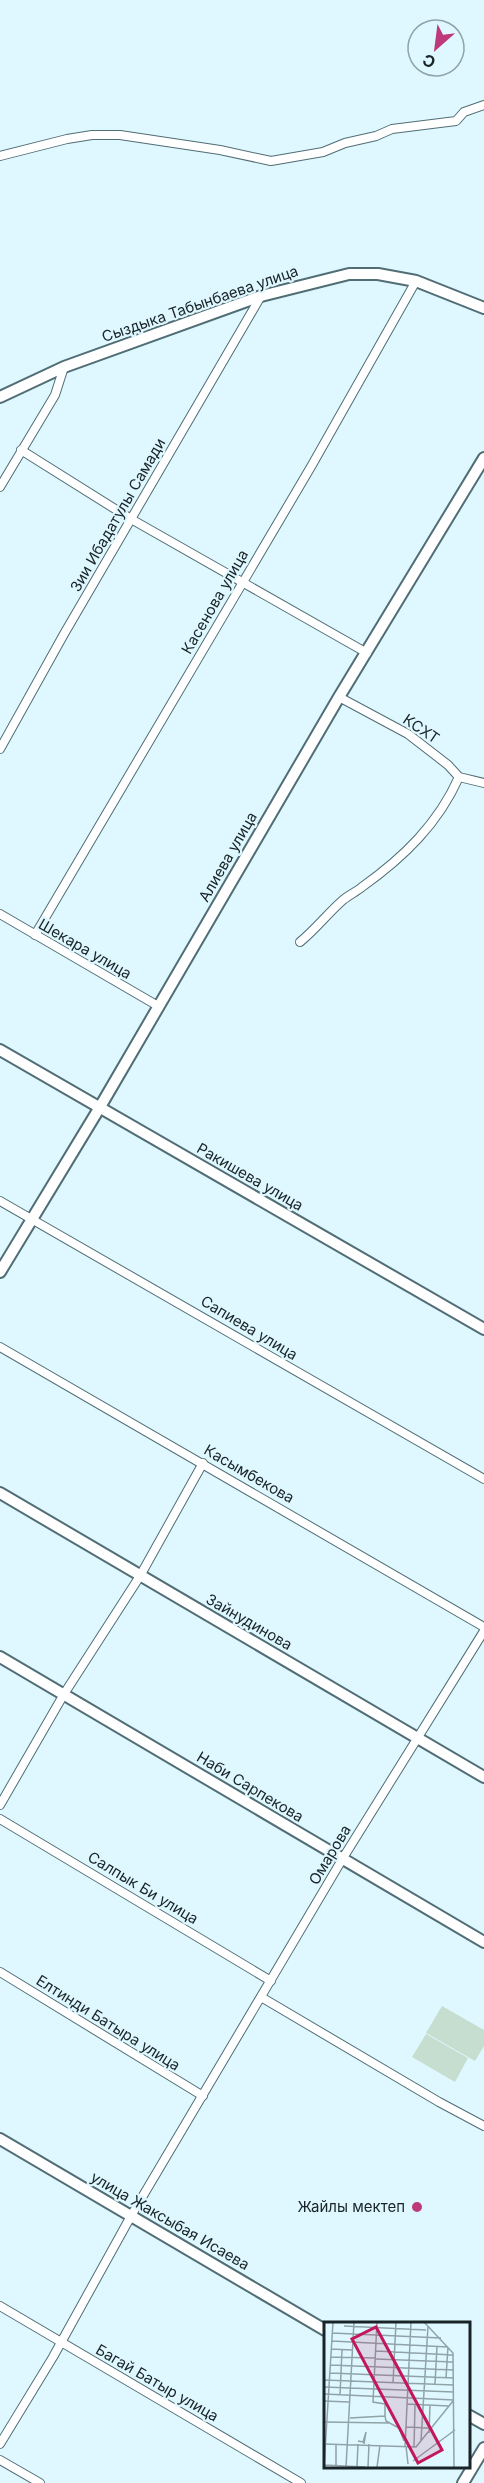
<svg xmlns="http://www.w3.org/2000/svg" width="484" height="2483" font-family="Inter,sans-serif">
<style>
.green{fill:#c5ded0}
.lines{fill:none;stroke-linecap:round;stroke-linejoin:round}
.street-casing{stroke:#516d75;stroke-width:10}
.secondary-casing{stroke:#516d75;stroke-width:14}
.street{stroke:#fff;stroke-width:8}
.secondary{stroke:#fff;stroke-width:10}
.poi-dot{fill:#be397b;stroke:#dff8ff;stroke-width:2}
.labels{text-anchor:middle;stroke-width:4.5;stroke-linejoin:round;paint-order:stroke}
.street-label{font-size:15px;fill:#182427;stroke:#dff8ff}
.poi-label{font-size:15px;fill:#182427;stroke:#dff8ff;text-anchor:end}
.inset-road{fill:none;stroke:#8fa3a9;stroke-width:1.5}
.view{fill:#c2185b;fill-opacity:0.15;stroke:#c2185b;stroke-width:3}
.inset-edge{fill:none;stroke:#182427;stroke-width:3}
</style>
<rect width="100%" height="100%" fill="#dff8ff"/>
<g class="green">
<polygon points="442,2006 484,2030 484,2046 475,2061 426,2033"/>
<polygon points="426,2034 468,2058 455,2082 412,2057"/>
</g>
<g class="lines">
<defs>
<g id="street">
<polyline points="0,156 67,139 92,135 120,135 220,150 271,161 323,152 345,143 376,136 392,129 456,121 464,112 484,105"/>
<polyline points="21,450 131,519 367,653"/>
<polyline points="0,487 55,395 64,367"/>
<polyline points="339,697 408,734 448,765 459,777 484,783"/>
<polyline points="0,749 64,634 261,296"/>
<polyline points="0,914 158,1006"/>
<polyline points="35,935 312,465 416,281"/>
<path d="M300 942C316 929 328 913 343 900 349 895 356 892 362 887 404 857 438 824 459 777"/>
<polyline points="0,1201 484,1479"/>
<polyline points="0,1347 484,1627"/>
<polyline points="0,1805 64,1694 140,1576 203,1463"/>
<polyline points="0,1819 271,1981"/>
<polyline points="0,1972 203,2096"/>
<polyline points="261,1997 439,2102 484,2126"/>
<polyline points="0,2306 301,2483"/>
<polyline points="0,2444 53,2357 131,2216 343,1858 484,1631"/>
<polyline points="0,2460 40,2483"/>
</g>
<g id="secondary">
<polyline points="0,397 64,367 261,296 349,274 378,274 416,281 484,308"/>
<polyline points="0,1050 484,1329"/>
<polyline points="0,1272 100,1107 339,697 484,458"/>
<polyline points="0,1493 484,1777"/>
<polyline points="0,1657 484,1942"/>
<polyline points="0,2139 325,2330"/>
<polyline points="468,2415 484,2424"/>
<polyline points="463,2483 484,2448"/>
</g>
</defs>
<use href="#street" class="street-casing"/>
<use href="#secondary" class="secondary-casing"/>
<use href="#street" class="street"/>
<use href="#secondary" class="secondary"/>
</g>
<circle class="poi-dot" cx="417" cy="2207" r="6"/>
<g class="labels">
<g class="street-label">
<text transform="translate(200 304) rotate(-19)" y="5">Сыздыка Табынбаева улица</text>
<text transform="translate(118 515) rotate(-60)" y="5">Зии Ибадатулы Самади</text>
<text transform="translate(215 602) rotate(-60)" y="5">Касенова улица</text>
<text transform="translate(421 729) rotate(34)" y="5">КСХТ</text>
<text transform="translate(228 857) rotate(-60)" y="5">Алиева улица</text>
<text transform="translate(85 949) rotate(30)" y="5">Шекара улица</text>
<text transform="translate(250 1177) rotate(30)" y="5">Ракишева улица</text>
<text transform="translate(249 1328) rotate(31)" y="5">Сапиева улица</text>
<text transform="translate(249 1474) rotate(30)" y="5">Касымбекова</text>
<text transform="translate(249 1622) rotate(30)" y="5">Зайнудинова</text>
<text transform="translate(250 1787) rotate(31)" y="5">Наби Сарпекова</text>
<text transform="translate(330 1855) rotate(-59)" y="5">Омарова</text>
<text transform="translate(143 1888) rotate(31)" y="5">Салпык Би улица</text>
<text transform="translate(108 2023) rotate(32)" y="5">Елтинди Батыра улица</text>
<text transform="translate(170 2221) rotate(30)" y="5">улица Жаксыбая Исаева</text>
<text transform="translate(157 2383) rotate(30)" y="5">Багай Батыр улица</text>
</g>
<g class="poi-label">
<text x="405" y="2212">Жайлы мектеп</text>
</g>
</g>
<g transform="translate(324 2322)">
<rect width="146" height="146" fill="#dff8ff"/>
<path class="inset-road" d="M53 0 49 80 61 82V94M100 0 129 31 130 145M20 4 102 8M8 11 117 16M8 19 124 25M7 27 28 28M52 29 129 33M7 35 52 36M52 37 129 40M6 43 130 48M6 51 130 56M122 56 124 25M0 58 130 63M69 61 72 0M111 62 113 24M0 65 130 70M0 72 130 78M16 73 18 28M0 79 25 80M83 82 125 84M61 94 62 99 75 106 80 119M26 96 61 94M0 100 66 101M82 105 104 106M105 111 106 83M34 119 39 120 42 110 40 122M97 119 104 4M0 122 92 125 129 79M82 124 84 142M81 125 87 0M90 125 91 83M89 139 131 108M0 143 41 145M12 144V122M33 144 34 122M0 145 9 0M22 145 30 0M44 145 45 122M53 145 56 123"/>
<path class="view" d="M52 5 118 128 94 141 28 17Z"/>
<rect width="146" height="146" class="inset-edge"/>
</g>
<g transform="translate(436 48) rotate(208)"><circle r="28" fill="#dff8ff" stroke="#8fa3a9" stroke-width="1.5"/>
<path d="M0-4.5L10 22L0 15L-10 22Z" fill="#be397b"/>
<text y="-9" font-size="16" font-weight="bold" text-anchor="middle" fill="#182427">С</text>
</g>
</svg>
